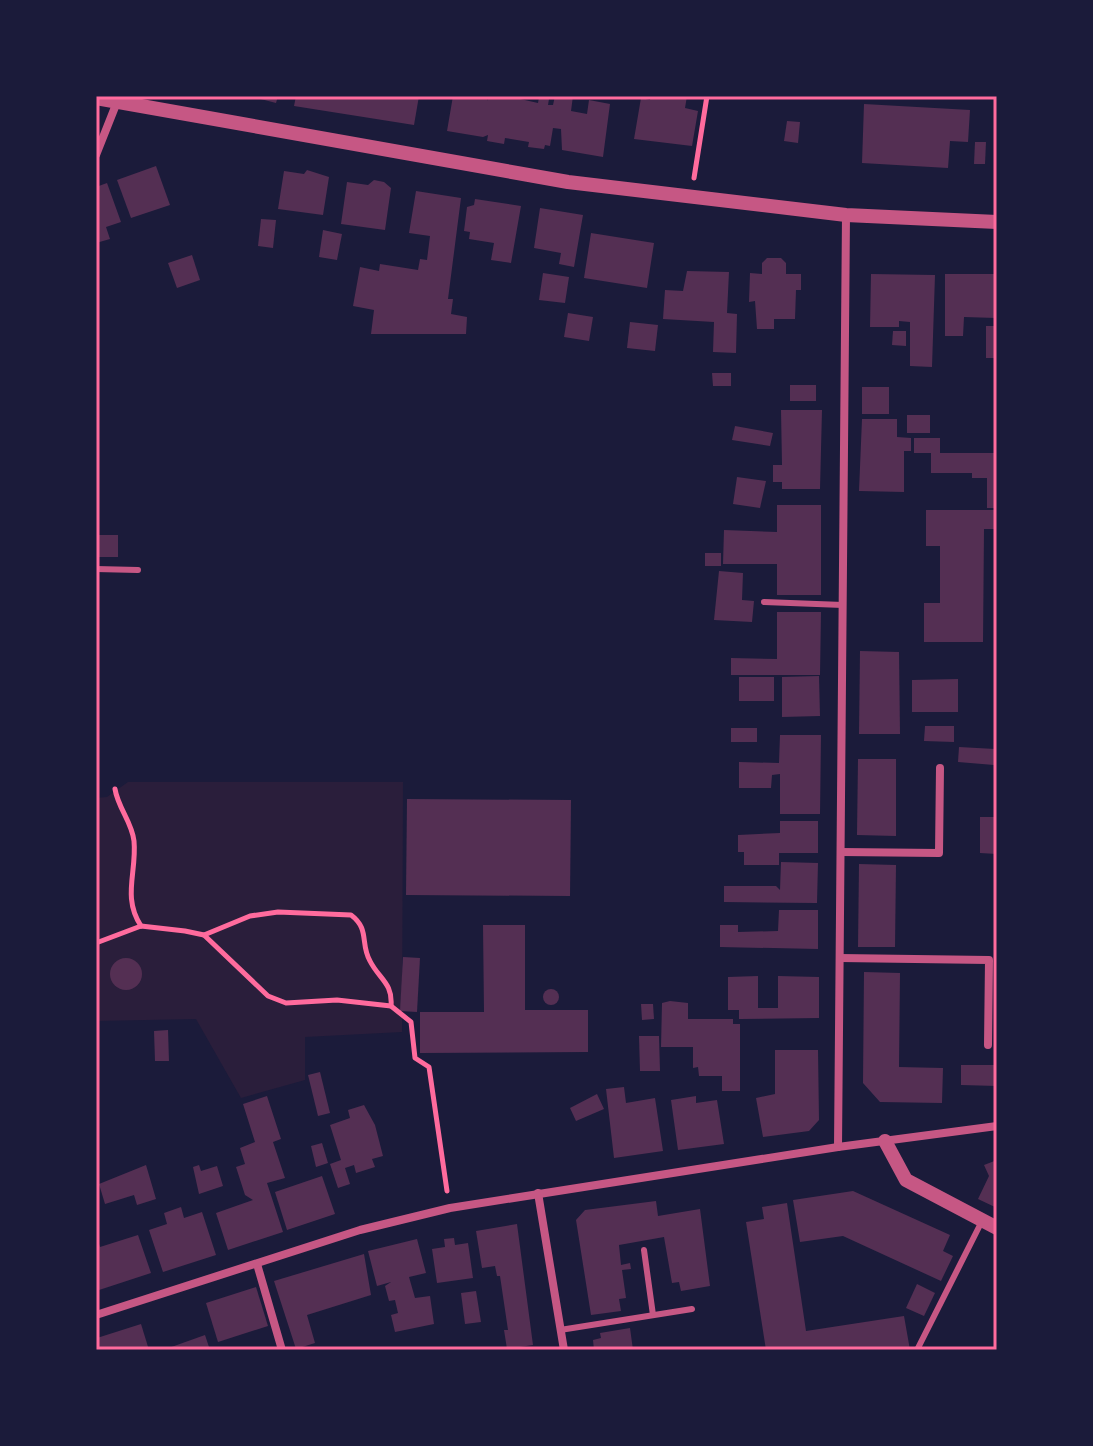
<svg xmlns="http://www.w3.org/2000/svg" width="1093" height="1446" font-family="'Golos Text',sans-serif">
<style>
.green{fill:#2a1e3b}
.building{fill:#542f53}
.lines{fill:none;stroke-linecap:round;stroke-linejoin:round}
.path{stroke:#ff6b9d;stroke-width:5}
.service{stroke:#c65784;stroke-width:6}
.minor{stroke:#c65784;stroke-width:8}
.tertiary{stroke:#c65784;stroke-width:14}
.neatline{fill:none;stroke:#ff6b9d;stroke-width:3}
</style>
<rect width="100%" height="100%" fill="#1b1b3a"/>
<polygon class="green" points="128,782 403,782 402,1032 305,1037 305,1080 241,1098 196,1019 96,1021 96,798 107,797"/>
<g class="building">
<polygon points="249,96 278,96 276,103"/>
<polygon points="296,96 419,96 414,125 294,106"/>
<polygon points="453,96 488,96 487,101 489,96 507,96 538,103 539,97 549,99 548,105 553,105 555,96 573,96 571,111 587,114 589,100 610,104 603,157 562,150 561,129 553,128 550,146 545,145 544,149 528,147 529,142 505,138 504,144 487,141 488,135 483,137 447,131"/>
<polygon points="651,96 687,96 685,108 698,111 692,146 634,139 641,98 650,100"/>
<polygon points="864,104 970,110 968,142 950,141 948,168 862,163"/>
<polygon points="787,121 800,122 798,143 784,141"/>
<polygon points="975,142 986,142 985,164 974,164"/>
<polygon points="156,166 170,205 131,218 117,180"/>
<polygon points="307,170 329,177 323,215 278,209 284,171 304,174"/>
<polygon points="374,180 384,182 391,188 385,230 341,224 347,182 368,185"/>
<polygon points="107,183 121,222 106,227 110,239 96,243 96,187"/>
<polygon points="416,191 461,198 448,299 453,299 451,314 467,317 466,334 371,334 374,310 353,306 360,267 379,271 380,264 418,270 420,259 427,260 430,236 409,233"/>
<polygon points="475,199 521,206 511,263 491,260 494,243 469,239 470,232 464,231 467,207 474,205"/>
<polygon points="540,208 583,215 574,267 559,264 561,253 534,248"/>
<polygon points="261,219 276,220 273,248 258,246"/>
<polygon points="323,230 342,234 337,260 319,257"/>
<polygon points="591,233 654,243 647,288 584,278"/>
<polygon points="192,255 200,280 177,288 168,263"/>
<polygon points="767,258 781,258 786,263 786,274 801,274 801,290 796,290 795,319 774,319 774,329 757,329 755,301 749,302 750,273 762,274 762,263"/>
<polygon points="687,271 729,272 727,313 737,314 736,353 713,352 714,322 663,319 665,290 683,291"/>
<polygon points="543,273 569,277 565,303 539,300"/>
<polygon points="871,274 935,275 932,367 910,366 910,322 899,321 899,327 870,327"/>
<polygon points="945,274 997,274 996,318 964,317 963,336 945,336"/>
<polygon points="568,313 593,317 589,341 564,337"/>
<polygon points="630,322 658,325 655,351 627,348"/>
<rect x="986" y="326" width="11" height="32"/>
<polygon points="893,331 906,331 906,346 892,345"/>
<polygon points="712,373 731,373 731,386 713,386"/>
<rect x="790" y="385" width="26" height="16"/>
<rect x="862" y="387" width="27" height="27"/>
<polygon points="781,410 822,410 820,489 782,489 782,482 773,482 773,465 782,465"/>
<rect x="907" y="415" width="23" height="18"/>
<polygon points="862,419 897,419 897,437 911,438 911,451 904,451 904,492 859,491"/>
<polygon points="735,426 773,433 770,446 732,440"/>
<polygon points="914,438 940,438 940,453 997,453 997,508 987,508 987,478 972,478 972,473 931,473 931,453 914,453"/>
<polygon points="737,477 766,481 760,508 733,504"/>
<polygon points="777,505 821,505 821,595 777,595 777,564 723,564 724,530 777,532"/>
<polygon points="926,510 997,510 997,529 984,529 983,642 924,642 924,603 940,603 940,546 926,546"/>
<rect x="96" y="535" width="22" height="22"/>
<rect x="705" y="553" width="16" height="13"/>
<polygon points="719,571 743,573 742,600 754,601 752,622 714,620"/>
<polygon points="777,612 821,612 820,675 731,675 731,658 777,659"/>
<polygon points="860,651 899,652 900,734 859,734"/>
<polygon points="819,676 820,716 782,717 782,677"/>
<rect x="739" y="677" width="35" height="24"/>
<polygon points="958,679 958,712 912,712 912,680"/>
<polygon points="925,726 954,726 954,742 924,741"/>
<rect x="731" y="728" width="26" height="14"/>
<polygon points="780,735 821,735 820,814 780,814 780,774 772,775 771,788 739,788 739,762 779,763"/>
<polygon points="959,747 995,749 994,765 958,762"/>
<polygon points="858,759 896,759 896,836 857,835"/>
<polygon points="407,799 571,800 570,896 406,895"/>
<polygon points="980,817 997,817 997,854 980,853"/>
<polygon points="780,821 818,821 818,853 779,853 779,865 744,865 744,852 738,852 738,835 780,833"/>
<polygon points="781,862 818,863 817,903 724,902 724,886 776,886 780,890"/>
<polygon points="859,864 896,865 895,947 858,947"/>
<polygon points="779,910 818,910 818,949 720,947 720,925 738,925 738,932 778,931"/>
<polygon points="483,925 525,925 525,1010 588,1010 588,1052 420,1053 420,1012 484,1012"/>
<polygon points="403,957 420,958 417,1012 400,1011"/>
<circle cx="126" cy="974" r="16"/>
<polygon points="864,972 900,973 899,1067 943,1068 942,1103 880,1102 863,1083"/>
<polygon points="758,976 758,1008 778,1008 778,976 819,977 819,1018 739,1019 739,1010 728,1010 728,977"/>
<circle cx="551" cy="997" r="8"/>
<polygon points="670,1001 688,1003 688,1019 733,1019 733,1024 740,1024 740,1091 722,1091 722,1076 699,1076 698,1067 693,1068 693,1047 661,1047 662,1003"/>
<polygon points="641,1004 653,1004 654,1019 642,1020"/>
<polygon points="168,1030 169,1061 155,1061 154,1031"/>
<polygon points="639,1036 659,1036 660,1071 640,1071"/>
<polygon points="775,1050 818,1050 819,1120 809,1131 763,1137 756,1098 775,1094"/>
<polygon points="961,1065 997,1065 997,1086 961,1085"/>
<polygon points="320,1072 330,1113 318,1116 308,1075"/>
<polygon points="624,1087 626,1103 655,1098 663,1151 614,1158 606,1089"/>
<polygon points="597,1094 604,1109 576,1121 570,1108"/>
<polygon points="267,1096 281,1139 273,1142 285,1178 267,1183 283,1232 228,1250 216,1213 253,1200 245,1195 236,1167 245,1164 240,1148 255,1142 243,1104"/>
<polygon points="696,1096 696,1103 717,1100 724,1144 678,1150 671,1100"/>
<polygon points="364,1105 375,1125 383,1156 372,1159 375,1167 356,1173 354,1165 345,1168 350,1184 338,1188 330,1164 341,1160 330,1125 350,1118 348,1110"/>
<polygon points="322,1143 328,1163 316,1167 311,1146"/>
<polygon points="997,1160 997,1208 978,1199 989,1176 984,1165"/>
<polygon points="146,1165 156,1199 137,1205 134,1195 105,1204 99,1184"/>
<polygon points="199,1165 201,1171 217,1166 223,1186 199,1194 193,1167"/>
<polygon points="322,1176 335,1214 287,1230 275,1192"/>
<polygon points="853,1191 950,1235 943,1251 953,1256 941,1281 843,1236 800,1242 793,1200"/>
<polygon points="656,1201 658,1216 700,1209 710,1286 681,1291 679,1282 672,1283 664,1237 619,1245 621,1265 630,1263 631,1269 622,1270 626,1298 619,1299 621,1311 591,1315 576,1220 585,1210"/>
<polygon points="787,1203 806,1331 904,1316 910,1350 766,1350 746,1222 764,1219 762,1207"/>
<polygon points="181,1207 184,1218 202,1212 216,1255 163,1272 149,1230 167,1224 164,1213"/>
<polygon points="517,1224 533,1345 507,1349 504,1330 508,1330 500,1276 497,1276 495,1266 482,1268 476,1231"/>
<polygon points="96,1234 100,1247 138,1235 151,1273 96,1291"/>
<polygon points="454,1238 455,1245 468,1243 473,1278 437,1283 432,1249 445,1247 444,1239"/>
<polygon points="417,1239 426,1273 409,1277 415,1298 430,1296 434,1324 395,1332 391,1315 398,1313 395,1300 389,1301 385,1286 391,1282 377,1286 368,1251"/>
<polygon points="364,1254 371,1295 307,1315 315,1343 296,1349 274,1281"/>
<polygon points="917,1284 935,1293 924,1316 906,1308"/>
<polygon points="256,1287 268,1326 218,1342 206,1303"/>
<polygon points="476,1291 481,1322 465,1324 461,1293"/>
<polygon points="141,1324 149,1350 100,1350 97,1338"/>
<polygon points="630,1328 633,1350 594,1350 593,1340 601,1338 600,1333"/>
<polygon points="205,1335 210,1350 163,1350"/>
</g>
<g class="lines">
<g class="path">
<polyline points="694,178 707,96"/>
<path d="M115 789C118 808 132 822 134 841 137 872 122 897 141 926"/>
<path d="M204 935 250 916 278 912 351 915C370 929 360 944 370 961 379 979 393 983 391 1006"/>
<polyline points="96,943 141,926 185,931 204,935 268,996 286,1003 337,1000 391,1006 411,1022 415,1058 429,1067 447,1191"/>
</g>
<g class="service">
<polyline points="96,569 138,570"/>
<polyline points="764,602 843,605"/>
<polyline points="644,1250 653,1315"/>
<polyline points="560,1330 692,1309"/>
<polyline points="917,1350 982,1221"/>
</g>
<g class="minor">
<polyline points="96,155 117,102"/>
<polyline points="841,852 939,853 940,768"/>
<polyline points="840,958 989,960 988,1045"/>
<polyline points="838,1147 846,215"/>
<polyline points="538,1193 564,1350"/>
<polyline points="257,1264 282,1350"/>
<polyline points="96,1315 360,1230 450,1208 838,1147 997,1126"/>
</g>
<g class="tertiary">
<polyline points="96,98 568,182 846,215 997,222"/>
<polyline points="885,1141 906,1180 997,1228"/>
</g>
</g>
<rect width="1093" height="1446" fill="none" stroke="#1b1b3a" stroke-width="196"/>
<rect x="98" y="98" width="897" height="1250" class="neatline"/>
</svg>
